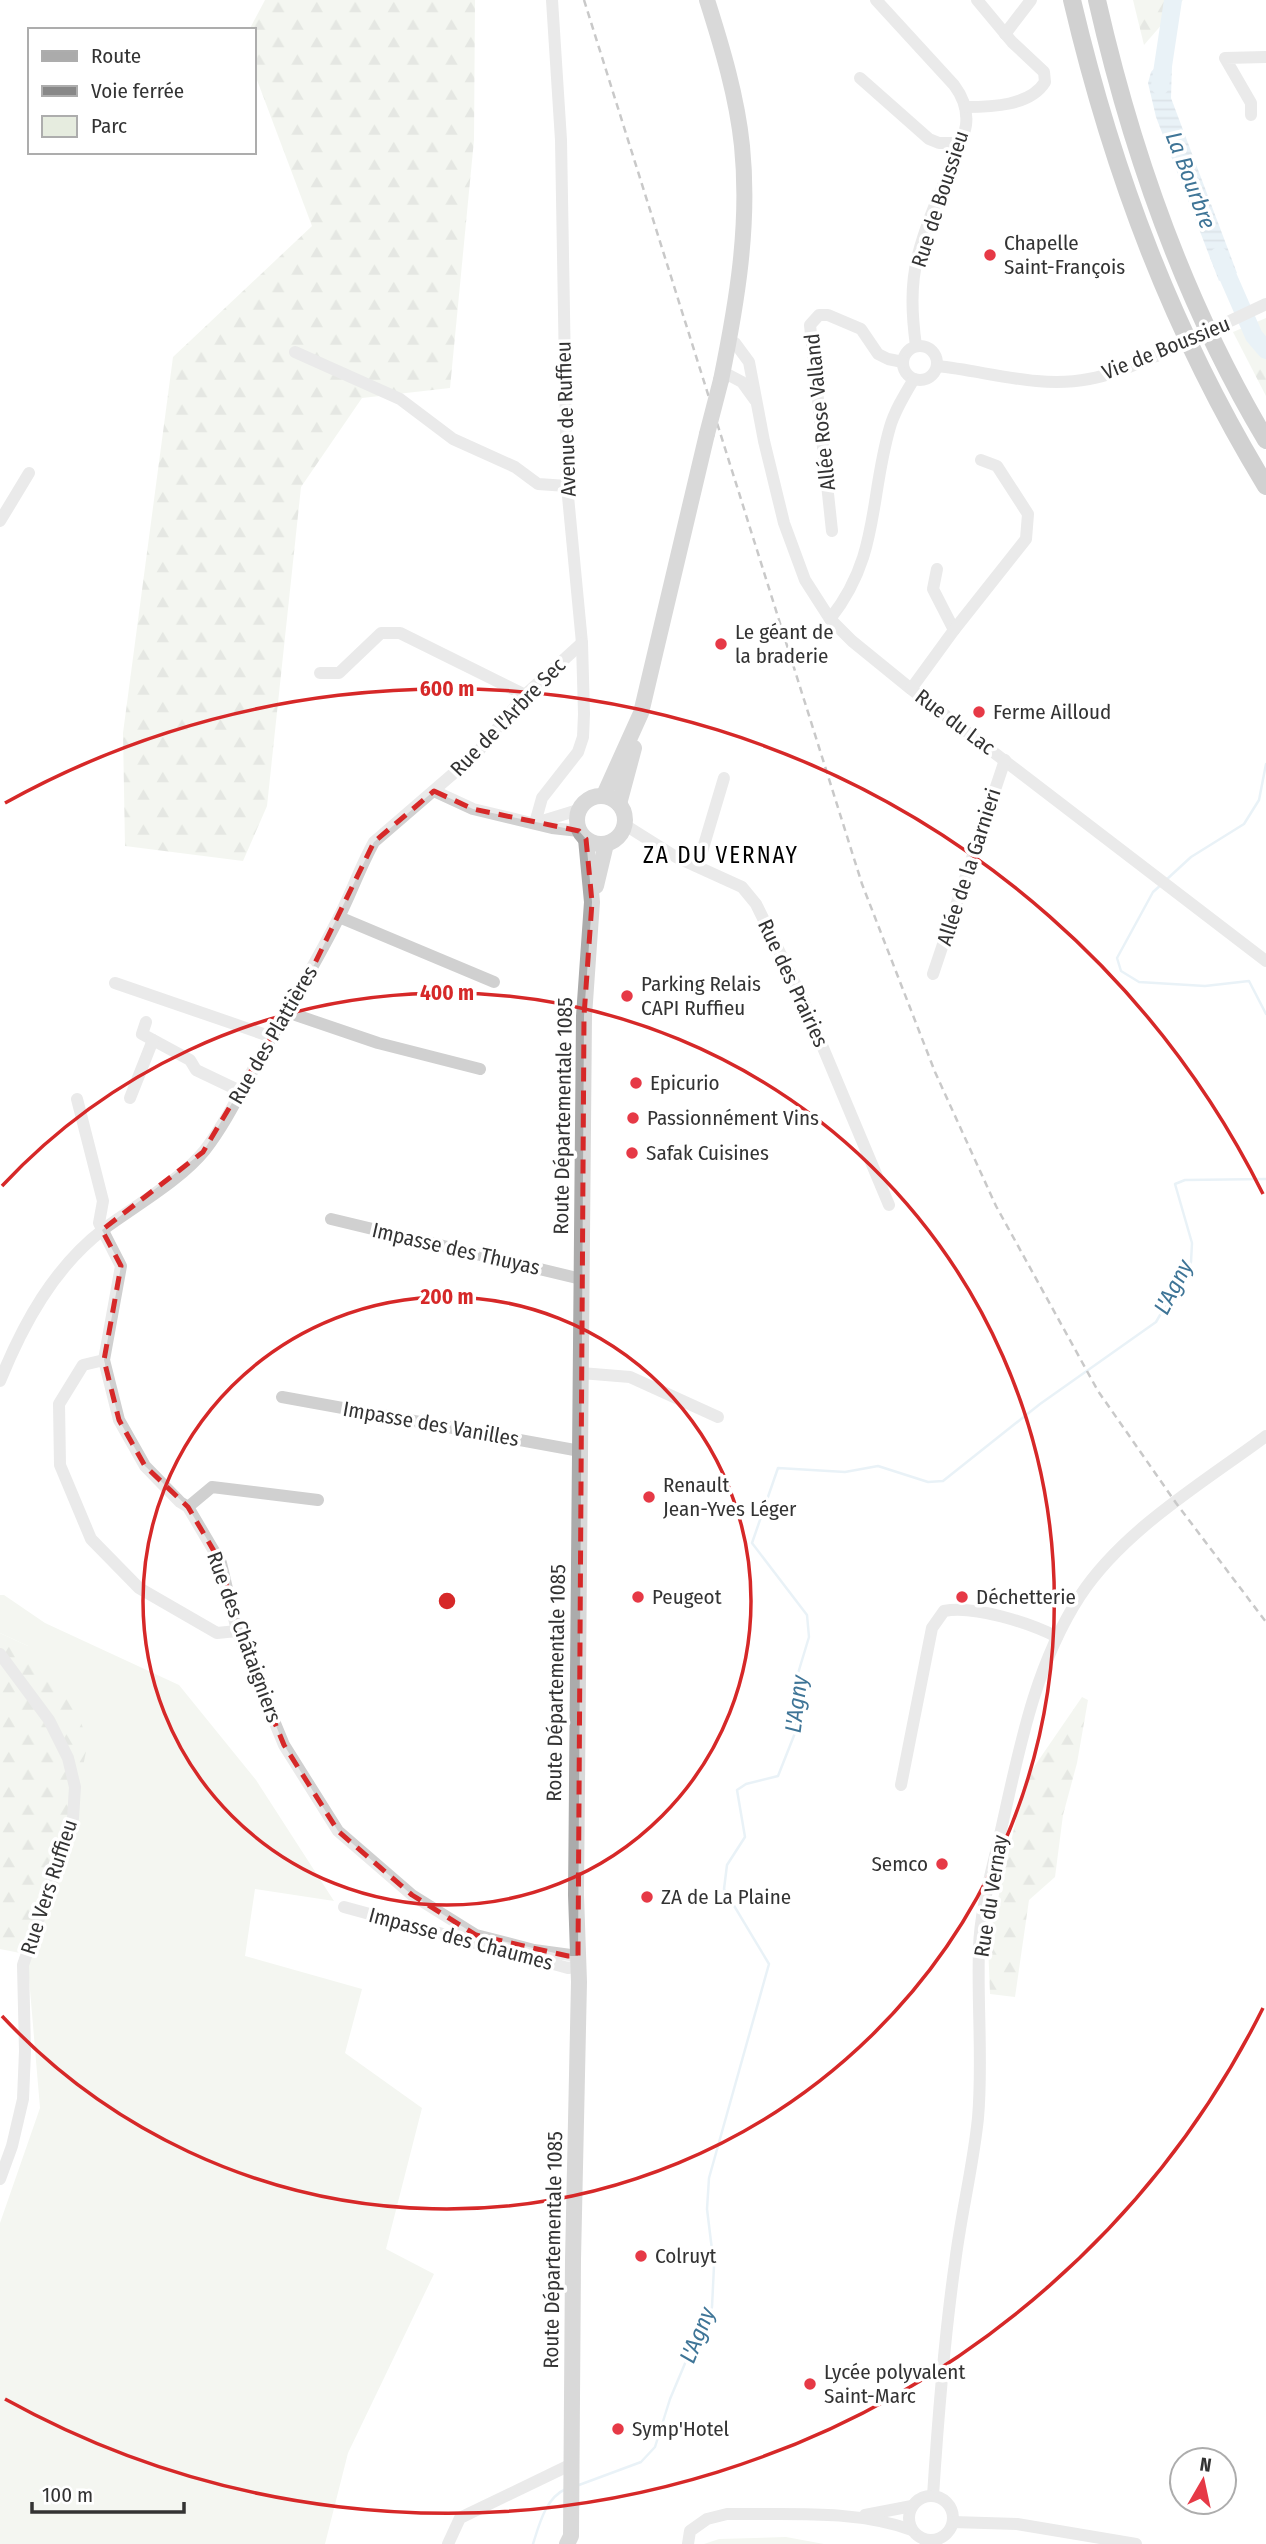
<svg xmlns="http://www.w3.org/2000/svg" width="1266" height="2544" font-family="'Fira Sans Condensed',sans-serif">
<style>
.green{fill:#e6ecdf}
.forest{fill:url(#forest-firs)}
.water{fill:url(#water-rules)}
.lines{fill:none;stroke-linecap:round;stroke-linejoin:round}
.stream{stroke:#cfe2ee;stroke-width:2.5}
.river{stroke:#cfe2ee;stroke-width:18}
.minor{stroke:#d0d0d0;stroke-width:12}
.major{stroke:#ababab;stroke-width:16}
.highway{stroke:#9a9a9a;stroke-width:18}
.rail{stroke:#888;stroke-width:2.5;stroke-dasharray:7 5;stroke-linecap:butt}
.minor-bridge{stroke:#d0d0d0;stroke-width:12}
.major-bridge{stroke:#ababab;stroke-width:16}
.marked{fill:none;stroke:#d62828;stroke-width:5;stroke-dasharray:14 9;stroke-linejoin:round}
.ring{fill:none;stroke:#d62828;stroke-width:3.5}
.poi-dot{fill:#e63946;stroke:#fff;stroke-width:2.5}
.labels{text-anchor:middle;stroke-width:7;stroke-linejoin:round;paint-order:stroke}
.street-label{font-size:21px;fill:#333;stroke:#fff}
.poi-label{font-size:21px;fill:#333;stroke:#fff;text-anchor:start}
.water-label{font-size:23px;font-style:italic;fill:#3f7597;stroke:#fff}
.neighbourhood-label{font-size:23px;letter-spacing:2px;fill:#000;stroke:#fff}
.centre{fill:#d62828;stroke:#fff;stroke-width:3.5}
.ring-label{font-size:21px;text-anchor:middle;font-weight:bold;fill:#d62828;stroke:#fff;stroke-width:7;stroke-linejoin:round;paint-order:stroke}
</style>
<defs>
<pattern id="forest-firs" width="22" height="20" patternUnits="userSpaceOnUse" patternTransform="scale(1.75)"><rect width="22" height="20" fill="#e6ecdf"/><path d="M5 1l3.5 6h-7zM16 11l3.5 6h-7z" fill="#c6cbc0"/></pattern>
<pattern id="water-rules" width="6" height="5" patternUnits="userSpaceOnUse" patternTransform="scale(1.75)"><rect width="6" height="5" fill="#cfe2ee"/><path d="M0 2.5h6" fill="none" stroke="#b2c2cd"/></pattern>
</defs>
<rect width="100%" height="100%" fill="#fff"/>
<g class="green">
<polygon points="0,1595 4,1595 45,1623 179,1685 256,1780 334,1901 255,1889 245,1956 362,1989 345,2053 422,2108 386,2249 434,2274 348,2453 325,2544 0,2544 0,2223 40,2108 28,1966 28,1646 0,1633"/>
<polygon points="786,2537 824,2544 704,2544 719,2539"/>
</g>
<g class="forest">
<polygon points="265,0 475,0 474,140 450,388 362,398 301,487 267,806 243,861 125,846 123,733 173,357 312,226 254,72 254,30 249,30"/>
<polygon points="1133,0 1183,0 1144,45"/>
<polygon points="1266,318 1266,396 1233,332"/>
<polygon points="0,1633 28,1646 70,1692 88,1742 75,1805 20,1953 0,1949"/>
<polygon points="1082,1697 1088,1700 1077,1763 1063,1815 1055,1877 1029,1900 1015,1997 990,1994 988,1943 1025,1780"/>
</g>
<polygon class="water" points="1160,62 1172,64 1171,98 1237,273 1219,281 1156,117 1148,83 1151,72"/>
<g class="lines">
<g class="stream">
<polyline points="1166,880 1191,857 1244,824 1259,800 1266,764"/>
<polyline points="1162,884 1153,892 1117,958 1121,971 1139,982 1205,986 1249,981 1266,1014"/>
<polyline points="579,2485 641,2462 655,2447 670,2399 694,2342 712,2307 714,2266 707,2209 709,2178 769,1964 724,1889 727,1865 745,1837 737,1790 746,1784 778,1776 795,1733 796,1680 809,1637 807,1615 752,1543 778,1468 845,1472 878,1466 928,1482 943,1481 1040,1404 1156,1322 1191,1262 1192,1243 1175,1184 1185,1180 1266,1179"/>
<path d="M533 2544C539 2525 546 2497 566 2489"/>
</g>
<g class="river">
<polyline points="1160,86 1173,0"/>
<polyline points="1219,256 1254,336 1266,350"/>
</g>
<g class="minor">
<path d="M876 0 954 85C963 97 968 109 966 125 963 142 955 159 948 175 936 201 925 228 918 255 910 286 912 316 916 346"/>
<polyline points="1005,34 1031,0"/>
<polyline points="860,78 929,139 939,143 961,143"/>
<path d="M965 107C992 107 1030 106 1045 82L1044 72 1012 42 977 0"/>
<polyline points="1251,115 1251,103 1225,58 1266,57"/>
<polyline points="729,340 735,343 749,362 764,441 784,523 805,580 830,619 852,641 911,689 1266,961"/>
<circle cx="920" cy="363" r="17"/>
<polyline points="295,352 400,399 453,439 515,467 538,484 567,486"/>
<path d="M937 366C987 371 1038 389 1089 379 1112 375 1134 365 1156 356"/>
<polyline points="723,372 742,382 755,400"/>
<polyline points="0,521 29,473"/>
<polyline points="832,531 810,325 819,315 828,315 861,329 878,354 888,359 903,362"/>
<polyline points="937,569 933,589 954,630"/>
<path d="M830 619C880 556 869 499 890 427 895 410 905 394 914 379"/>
<polyline points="320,673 339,673 381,633 400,633 525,695"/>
<polyline points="911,689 954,630 1026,539 1028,514 997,466 981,460"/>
<polyline points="434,791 473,809 552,828 579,831"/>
<polyline points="539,822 578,810"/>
<polyline points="535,823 542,798 578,752 583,737 584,714 582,643 567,486 561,140 552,0"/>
<polyline points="625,825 676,857 742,887 756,904 803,1000 889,1205"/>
<polyline points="698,865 724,778"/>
<polyline points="339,917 494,982"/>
<polyline points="933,974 1005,760"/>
<polyline points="115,983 272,1037"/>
<polyline points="287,1012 378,1043 480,1069"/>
<polyline points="146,1022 142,1034 190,1060 196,1070 240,1091"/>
<polyline points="130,1098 153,1040"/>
<polyline points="77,1099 103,1201 99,1223 121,1266 104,1360 119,1420 145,1466 180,1502 188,1507 221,1563 237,1631 284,1745 338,1831 412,1895 476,1935 534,1950 578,1956"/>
<polyline points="331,1219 581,1279"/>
<polyline points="104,1360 83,1365 59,1404 60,1465 91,1539 139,1588 217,1633 237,1631"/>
<polyline points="581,1373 630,1377 718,1417"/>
<path d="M0 1381C23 1324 54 1267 104 1229 135 1206 181 1180 205 1150 226 1123 242 1089 259 1059 286 1012 314 967 338 919 351 894 360 867 374 842L476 754 525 695 582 643"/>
<polyline points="282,1397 580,1451"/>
<polyline points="188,1507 212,1487 318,1500"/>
<polyline points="0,1654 49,1720 68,1758 75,1787 73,1818 23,1965 25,2051 23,2099 12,2146 0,2179"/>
<path d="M901 1785 932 1628 944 1611C974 1605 1030 1623 1057 1637"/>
<polyline points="344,1907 483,1945"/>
<polyline points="521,1955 568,1968 578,1966"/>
<path d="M933 2496C938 2418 944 2340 955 2263 961 2214 973 2167 978 2118 983 2062 977 2005 979 1948 980 1912 991 1874 999 1839 1018 1756 1033 1668 1080 1596 1123 1530 1204 1482 1266 1436"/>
<circle cx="931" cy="2518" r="22"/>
<polyline points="865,2515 912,2506"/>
<polyline points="953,2522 1017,2524 1136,2544"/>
<polyline points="448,2544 460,2518 572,2464"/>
<path d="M688 2544 690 2531 707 2519 727 2514C788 2515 853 2509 912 2530"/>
</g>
<g class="major">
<path d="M707 0C722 47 737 97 742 146 750 225 737 302 721 380"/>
<polyline points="604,795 641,713 707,434"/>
<circle cx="601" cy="820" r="24"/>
<polyline points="619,804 634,748"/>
<polyline points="596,886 606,844"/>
<polyline points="567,2544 571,2536 573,2260 579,1982 576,1895 584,1016 592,902 586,839"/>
</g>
<g class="highway">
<path d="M1072 0C1113 174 1173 333 1266 486"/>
<path d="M1097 0C1132 154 1185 304 1266 440"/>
</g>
<polyline class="rail" points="584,0 862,884 935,1072 996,1206 1098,1391 1176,1503 1266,1622"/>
<polyline class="minor-bridge" points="1156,356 1266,304"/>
<polyline class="major-bridge" points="707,434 721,380"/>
</g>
<path d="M0 0H1266V2544H0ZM434 791 473 809 579 831 586 839 592 902 584 1016 578 1956H568L476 1935 412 1895 338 1831 284 1745 237 1631 221 1563 188 1507 145 1466 119 1420 104 1360 121 1266 102 1230 203 1152 314 965 374 842Z" fill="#fff" fill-opacity=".55" fill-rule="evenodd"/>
<path class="marked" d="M434 791 473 809 579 831 586 839 592 902 584 1016 578 1956H568L476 1935 412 1895 338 1831 284 1745 237 1631 221 1563 188 1507 145 1466 119 1420 104 1360 121 1266 102 1230 203 1152 314 965 374 842Z"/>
<g class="ring">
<circle cx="447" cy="1601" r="304"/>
<path d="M2 1186A608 608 0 1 1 2 2016"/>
<path d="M1263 2008A912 912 0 0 1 5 2399M5 803A912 912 0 0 1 1263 1194"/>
</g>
<g class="poi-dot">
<circle cx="990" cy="255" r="7"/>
<circle cx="721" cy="644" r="7"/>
<circle cx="979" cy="712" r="7"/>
<circle cx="627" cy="996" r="7"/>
<circle cx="636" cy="1083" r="7"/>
<circle cx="633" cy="1118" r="7"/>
<circle cx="632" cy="1153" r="7"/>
<circle cx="649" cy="1497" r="7"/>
<circle cx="638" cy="1597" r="7"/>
<circle cx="962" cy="1597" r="7"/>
<circle cx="942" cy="1864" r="7"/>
<circle cx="647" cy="1897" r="7"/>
<circle cx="641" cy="2256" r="7"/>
<circle cx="810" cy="2384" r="7"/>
<circle cx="618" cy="2429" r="7"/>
</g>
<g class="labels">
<g class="street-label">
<text transform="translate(940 199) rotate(-72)" y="7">Rue de Boussieu</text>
<text transform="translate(1166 348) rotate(-22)" y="7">Vie de Boussieu</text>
<text transform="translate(820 412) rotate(-96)" y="7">Allée Rose Valland</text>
<text transform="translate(566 419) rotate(-92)" y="7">Avenue de Ruffieu</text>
<text transform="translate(508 717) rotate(-46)" y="7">Rue de l'Arbre Sec</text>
<text transform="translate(955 722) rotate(37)" y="7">Rue du Lac</text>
<text transform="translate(969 867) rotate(-72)" y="7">Allée de la Garnieri</text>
<text transform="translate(793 983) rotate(65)" y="7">Rue des Prairies</text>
<text transform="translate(273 1035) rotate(-60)" y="7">Rue des Plattières</text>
<text transform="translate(563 1116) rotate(-89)" y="7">Route Départementale 1085</text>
<text transform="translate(456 1249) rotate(13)" y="7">Impasse des Thuyas</text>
<text transform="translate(431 1424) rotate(10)" y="7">Impasse des Vanilles</text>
<text transform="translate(244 1637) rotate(70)" y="7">Rue des Châtaigniers</text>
<text transform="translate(556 1683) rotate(-89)" y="7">Route Départementale 1085</text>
<text transform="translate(49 1887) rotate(-72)" y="7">Rue Vers Ruffieu</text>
<text transform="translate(991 1896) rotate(-81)" y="7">Rue du Vernay</text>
<text transform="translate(461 1939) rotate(15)" y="7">Impasse des Chaumes</text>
<text transform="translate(553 2250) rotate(-89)" y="7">Route Départementale 1085</text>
</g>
<g class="poi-label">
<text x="1004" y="250">Chapelle<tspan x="1004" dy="24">Saint-François</tspan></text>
<text x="735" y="639">Le géant de<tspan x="735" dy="24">la braderie</tspan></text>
<text x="993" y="719">Ferme Ailloud</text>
<text x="641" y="991">Parking Relais<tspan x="641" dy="24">CAPI Ruffieu</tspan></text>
<text x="650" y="1090">Epicurio</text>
<text x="647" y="1125">Passionnément Vins</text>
<text x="646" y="1160">Safak Cuisines</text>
<text x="663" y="1492">Renault<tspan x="663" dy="24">Jean-Yves Léger</tspan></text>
<text x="652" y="1604">Peugeot</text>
<text x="976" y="1604">Déchetterie</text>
<text x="928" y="1871" text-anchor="end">Semco</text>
<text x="661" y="1904">ZA de La Plaine</text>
<text x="655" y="2263">Colruyt</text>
<text x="824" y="2379">Lycée polyvalent<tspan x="824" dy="24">Saint-Marc</tspan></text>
<text x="632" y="2436">Symp'Hotel</text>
</g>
<g class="water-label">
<text transform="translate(1191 180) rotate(69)" y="8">La Bourbre</text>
<text transform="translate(1173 1287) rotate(-63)" y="8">L'Agny</text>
<text transform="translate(796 1704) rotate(-83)" y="8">L'Agny</text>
<text transform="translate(697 2335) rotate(-68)" y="8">L'Agny</text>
</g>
<g class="neighbourhood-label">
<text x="721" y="863">ZA DU VERNAY</text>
</g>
</g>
<circle cx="447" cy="1601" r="10" class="centre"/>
<g class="ring-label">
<text x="447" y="696">600 m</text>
<text x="447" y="1000">400 m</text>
<text x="447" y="1304">200 m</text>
</g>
<rect x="28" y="28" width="228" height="126" fill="#ffffff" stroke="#adadad" stroke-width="2"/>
<rect x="42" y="51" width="35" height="10" fill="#ababab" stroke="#adadad" stroke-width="2"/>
<text x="91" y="63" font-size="21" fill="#333333">Route</text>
<rect x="42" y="86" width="35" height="10" fill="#888888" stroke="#adadad" stroke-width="2"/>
<text x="91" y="98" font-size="21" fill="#333333">Voie ferrée</text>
<rect x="42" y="116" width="35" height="21" fill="#e6ecdf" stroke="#adadad" stroke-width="2"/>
<text x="91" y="133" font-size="21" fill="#333333">Parc</text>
<g transform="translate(1203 2481) rotate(9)"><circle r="33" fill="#ffffff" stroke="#adadad" stroke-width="2"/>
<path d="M0-5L12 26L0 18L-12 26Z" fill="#e63946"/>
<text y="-10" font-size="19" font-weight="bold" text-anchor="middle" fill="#333333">N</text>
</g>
<path d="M32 2502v10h152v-10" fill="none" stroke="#333333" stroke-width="3.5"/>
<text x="42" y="2502" font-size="21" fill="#333333" stroke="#ffffff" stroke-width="5" paint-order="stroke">100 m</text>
</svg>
